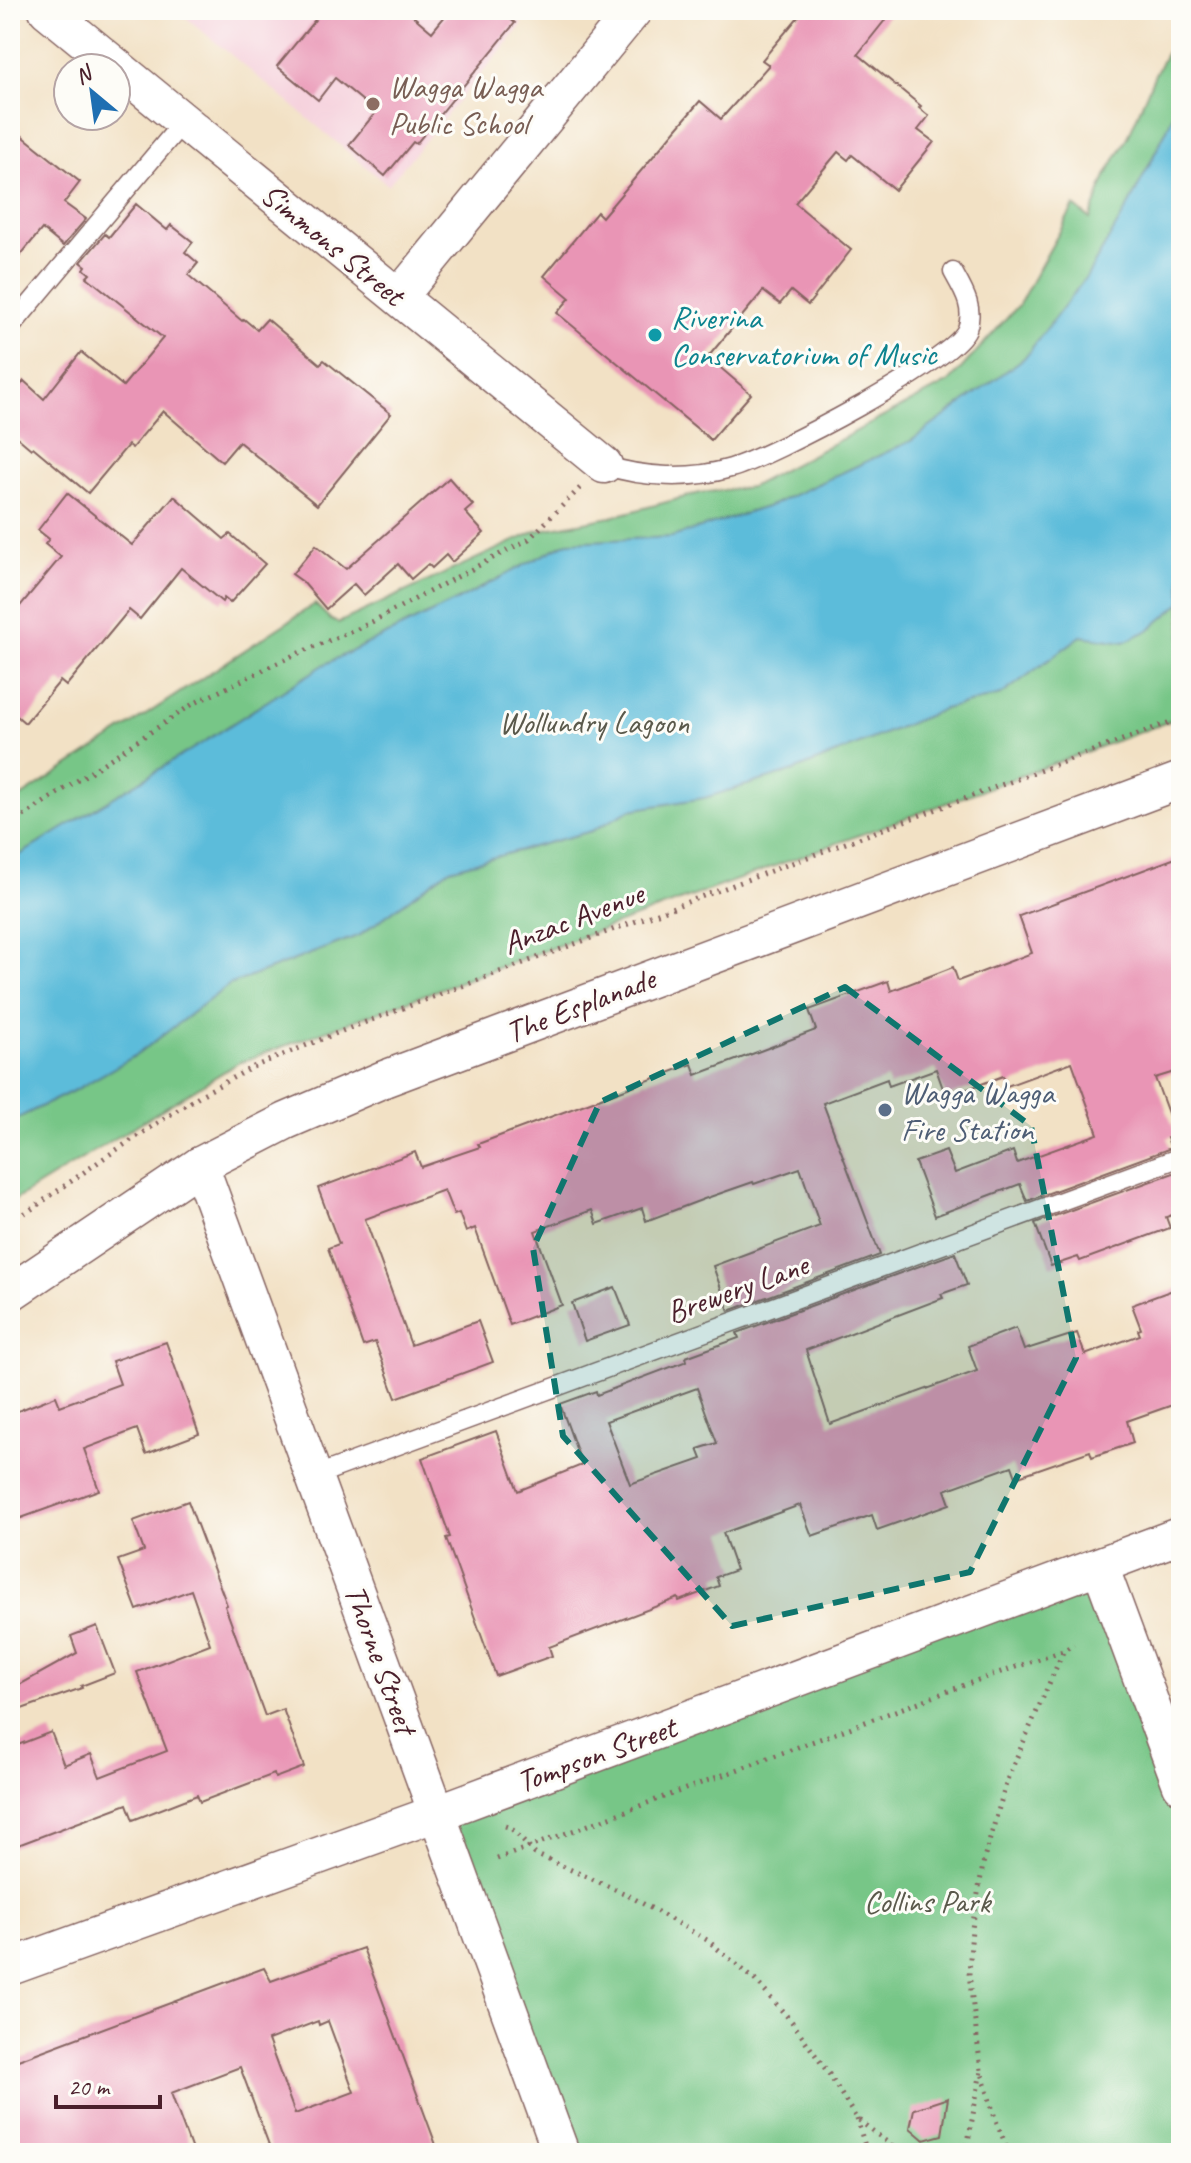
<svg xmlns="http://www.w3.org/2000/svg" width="1191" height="2163" font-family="Caveat,sans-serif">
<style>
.built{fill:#f5cfdb}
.green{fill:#77c687;stroke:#607259;stroke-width:2}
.water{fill:#5cbcda;stroke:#536e82;stroke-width:2}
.building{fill:#e995b5;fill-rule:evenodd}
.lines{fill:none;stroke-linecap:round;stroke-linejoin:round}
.lane-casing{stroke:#856361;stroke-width:21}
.street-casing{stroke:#856361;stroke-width:39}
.path{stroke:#856361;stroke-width:5;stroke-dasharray:2 6;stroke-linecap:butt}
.lane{stroke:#fff;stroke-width:18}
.street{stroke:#fff;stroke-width:36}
.marked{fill:#0f766e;fill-opacity:0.2;stroke:#0f766e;stroke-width:6;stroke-dasharray:16 10;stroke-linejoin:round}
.education-dot{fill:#8d6e63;stroke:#fdfcf7;stroke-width:3}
.culture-dot{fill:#0f9aa8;stroke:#fdfcf7;stroke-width:3}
.service-dot{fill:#5c6f8a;stroke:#fdfcf7;stroke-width:3}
.labels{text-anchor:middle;stroke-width:6;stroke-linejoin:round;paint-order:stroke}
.education-label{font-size:32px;fill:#785e54;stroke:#fdfcf7;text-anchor:start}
.street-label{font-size:32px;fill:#4a1f2b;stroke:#fdfcf7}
.culture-label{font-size:32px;fill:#0d838f;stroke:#fdfcf7;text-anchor:start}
.park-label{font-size:32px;fill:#5a594b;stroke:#fdfcf7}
.service-label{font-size:32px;fill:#4e5e75;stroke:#fdfcf7;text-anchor:start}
</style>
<rect width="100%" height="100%" fill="#fdfcf7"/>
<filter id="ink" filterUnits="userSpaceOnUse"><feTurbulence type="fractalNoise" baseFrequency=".0125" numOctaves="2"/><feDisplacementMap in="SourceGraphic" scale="16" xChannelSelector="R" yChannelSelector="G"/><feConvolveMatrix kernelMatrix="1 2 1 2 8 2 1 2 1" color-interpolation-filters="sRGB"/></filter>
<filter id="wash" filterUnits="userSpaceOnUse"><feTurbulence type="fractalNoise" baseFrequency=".006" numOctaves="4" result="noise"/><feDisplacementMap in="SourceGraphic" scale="32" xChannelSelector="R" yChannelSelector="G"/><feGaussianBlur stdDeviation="1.8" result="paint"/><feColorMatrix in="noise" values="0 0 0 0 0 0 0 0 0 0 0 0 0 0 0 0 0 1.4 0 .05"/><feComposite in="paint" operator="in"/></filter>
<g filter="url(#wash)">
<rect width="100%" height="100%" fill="#f2e1c5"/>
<polygon class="built" points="177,10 506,10 523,24 388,185"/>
<g class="green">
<polygon points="1180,10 1181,717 238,1063 10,1203 10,804 315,604 331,620 338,623 536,531 611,517 700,493 751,487 949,382 1018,306 1074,206 1090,219 1106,176 1129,135 1155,74 1171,45"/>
<polygon points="1100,1566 1181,1785 1181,2153 561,2153 437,1813"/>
</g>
<polygon class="water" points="1181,94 1181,603 1149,630 1124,642 1081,636 1001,695 944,709 794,771 704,798 630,810 592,831 450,869 360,935 229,985 138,1054 77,1089 10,1122 10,861 210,738 325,664 458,600 568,542 672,537 772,505 911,441 1024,358 1087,276 1130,203 1167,129"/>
<g id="blocks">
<g class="building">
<polygon points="323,10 406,10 432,32 450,10 499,10 515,23 416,144 413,142 385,176 349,145 376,112 335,78 318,100 277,66"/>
<polygon points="804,10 893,10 858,54 921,106 919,108 929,116 918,130 934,142 895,190 852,155 848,160 838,152 795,203 851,250 808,305 791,291 780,304 763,291 708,357 751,394 711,440 557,313 570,298 544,276 597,212 602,217 700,101 721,119 769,65 762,60"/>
<polygon points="10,126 80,182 64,203 86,219 63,246 42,229 10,268"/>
<polygon points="136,204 167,230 171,225 193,242 185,252 198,263 188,275 242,321 244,319 257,330 267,319 320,364 324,360 391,414 317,505 239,442 222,462 163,411 132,448 128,445 88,493 33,447 31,449 10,431 10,398 24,381 44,399 81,352 123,386 163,338 87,277 90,274 84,269 86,266 81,262 105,234 109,237"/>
<polygon points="449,478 473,505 465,512 484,533 452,562 446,555 432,568 428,564 411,579 398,564 364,595 354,584 326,609 303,582 292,574 316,545 346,569"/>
<polygon points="67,493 132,545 174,496 224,539 230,534 265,564 230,603 224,598 222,602 181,568 140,619 129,610 66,686 60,681 25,723 10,710 10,618 61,557 45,544 49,539 38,530"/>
<polygon points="1181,856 1181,1070 1155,1078 1176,1135 1167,1138 1171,1148 1027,1201 1020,1184 935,1216 915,1162 946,1151 955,1173 1013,1151 1017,1163 1098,1134 1072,1062 1007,1086 1003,1076 946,1097 936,1069 889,1086 887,1079 823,1103 880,1255 729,1311 713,1266 820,1226 800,1168 754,1184 753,1182 704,1199 646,1221 642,1208 597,1224 592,1210 535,1231 562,1305 510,1325 475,1228 466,1232 459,1213 454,1215 444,1190 365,1219 411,1345 478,1321 493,1362 396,1398 375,1342 363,1346 328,1248 339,1244 318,1188 415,1152 421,1167 480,1147 478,1144 692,1064 696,1075 816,1030 809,1010 888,981 891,991 953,967 958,981 1032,953 1019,916"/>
<polygon points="1179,1171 1181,1177 1181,1212 1166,1217 1170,1228 1080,1261 1078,1257 1051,1266 1035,1223"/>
<path d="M955 1253 967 1285 941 1294 943 1298 806 1350 830 1424 977 1371 968 1346 1016 1328 1024 1350 1077 1333 1085 1355 1140 1335 1138 1330 1141 1329 1132 1305 1181 1287V1402L1127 1421 1133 1443 1092 1457 1090 1451 1016 1477 1012 1466 945 1490 950 1504 877 1530 872 1515 812 1536 800 1505 723 1533 736 1570 716 1577 719 1586 679 1601 678 1598 549 1647 552 1656 496 1676 446 1538 450 1537 422 1458 496 1431 518 1491 582 1465 560 1404 596 1391 597 1395 687 1361 686 1357 739 1338 737 1333ZM697 1388 717 1443 698 1449 702 1459 630 1484 606 1421Z"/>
<polygon points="615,1287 630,1325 585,1341 572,1303"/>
<polygon points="166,1342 199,1434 146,1454 137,1429 84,1449 99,1490 10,1522 10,1414 56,1396 60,1406 120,1384 112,1361"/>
<polygon points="188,1501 227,1605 225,1606 265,1716 283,1709 304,1767 275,1778 274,1774 200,1802 197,1795 133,1820 127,1804 10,1848 10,1748 51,1732 64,1765 91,1754 100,1777 167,1751 137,1672 210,1644 191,1590 137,1610 118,1560 144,1551 133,1521"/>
<polygon points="97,1626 115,1673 81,1686 82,1688 10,1713 10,1690 77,1653 71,1636"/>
<path d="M363 1948 439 2153H272L240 2067 171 2093 193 2153H10V2063L264 1968 271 1981ZM318 2021 319 2025 328 2021 354 2092 295 2114 268 2040Z"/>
<polygon points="948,2098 942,2135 924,2140 910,2128 914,2109"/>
</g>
</g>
</g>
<g filter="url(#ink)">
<use href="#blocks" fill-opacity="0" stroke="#856361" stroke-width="2"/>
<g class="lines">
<defs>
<g id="lane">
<polyline points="10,328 183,122"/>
<path d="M604 465C643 478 691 480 731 468 770 457 953 362 967 329 975 308 963 290 953 272"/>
<polyline points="314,1476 1181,1157"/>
</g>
<g id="street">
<polyline points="47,10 604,465"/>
<polyline points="399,297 634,10"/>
<polyline points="200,1165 561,2153"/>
<polyline points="10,1293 200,1165 286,1121 384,1079 1181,780"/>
<polyline points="1100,1566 1181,1785"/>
<polyline points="10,1967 437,1813 1181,1535"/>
</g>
</defs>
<use href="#lane" class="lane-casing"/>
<use href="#street" class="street-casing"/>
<g class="path">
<polyline points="10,825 193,704 294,655 362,627 529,539 580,488"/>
<polyline points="10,1221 29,1211 104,1158 199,1096 253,1067 342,1031 529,961 1181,718"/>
<polyline points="505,1826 511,1828 535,1854 626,1894 707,1940 754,1979 792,2022 829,2074 856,2118 901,2153"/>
<polyline points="497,1859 989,1676 1063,1651 1074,1644"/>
<polyline points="857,2119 867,2153"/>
<polyline points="966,2153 981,2071"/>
<polyline points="1009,2153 995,2118 981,2070 969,1974 972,1928 984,1859 1008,1777 1063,1652"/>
</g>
<use href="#lane" class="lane"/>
<use href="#street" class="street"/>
</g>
</g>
<path class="marked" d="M845 987 1031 1126 1076 1358 970 1572 732 1626 563 1436 533 1248 600 1102Z"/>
<circle class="education-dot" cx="373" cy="104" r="8"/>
<circle class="culture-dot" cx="655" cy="335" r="8"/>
<circle class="service-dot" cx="885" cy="1110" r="8"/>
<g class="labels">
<g class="education-label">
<text x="389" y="97">Wagga Wagga<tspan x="389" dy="37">Public School</tspan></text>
</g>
<g class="street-label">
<text transform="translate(333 244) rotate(39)" y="11">Simmons Street</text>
<text transform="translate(573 918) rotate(-21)" y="11">Anzac Avenue</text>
<text transform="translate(580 1005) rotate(-21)" y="11">The Esplanade</text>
<text transform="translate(737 1288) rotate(-20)" y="11">Brewery Lane</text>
<text transform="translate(381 1659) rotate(70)" y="11">Thorne Street</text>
<text transform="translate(596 1754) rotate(-20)" y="11">Tompson Street</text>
</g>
<g class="culture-label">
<text x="671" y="328">Riverina<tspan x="671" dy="37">Conservatorium of Music</tspan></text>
</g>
<g class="park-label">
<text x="594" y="733">Wollundry Lagoon</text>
<text x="927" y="1912">Collins Park</text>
</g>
<g class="service-label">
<text x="901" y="1103">Wagga Wagga<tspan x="901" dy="37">Fire Station</tspan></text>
</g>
</g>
<rect width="1191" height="2163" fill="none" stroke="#fdfcf7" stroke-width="40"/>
<g transform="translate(92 92) rotate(331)"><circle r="38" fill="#fdfcf7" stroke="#b5a4a5" stroke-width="2"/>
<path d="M0-6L14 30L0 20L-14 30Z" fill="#1f6fb2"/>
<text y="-12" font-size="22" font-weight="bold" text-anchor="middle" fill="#4a1f2b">N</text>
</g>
<path d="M56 2095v12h104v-12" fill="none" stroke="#4a1f2b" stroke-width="4"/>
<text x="68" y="2095" font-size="24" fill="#4a1f2b" stroke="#fdfcf7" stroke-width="6" paint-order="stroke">20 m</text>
</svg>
